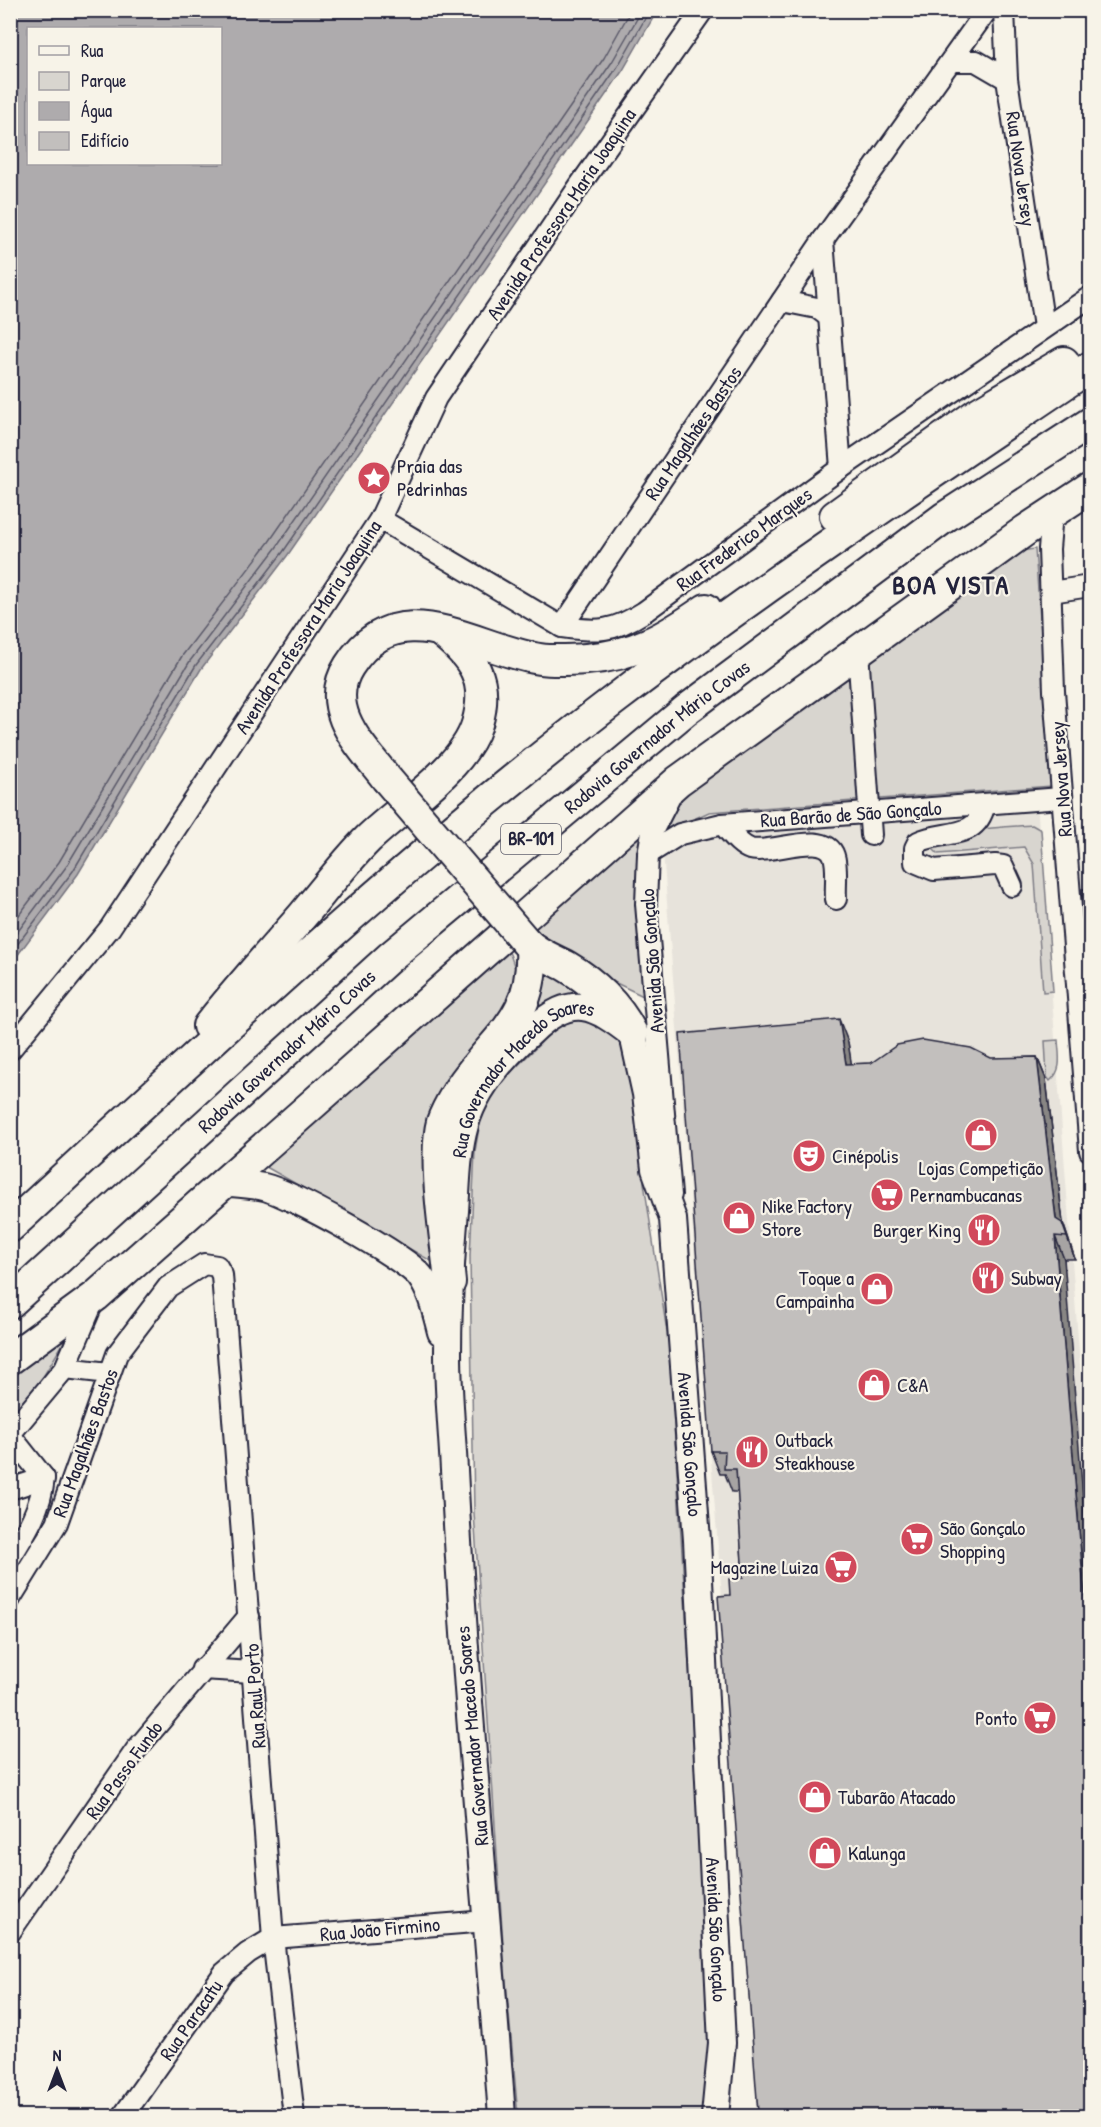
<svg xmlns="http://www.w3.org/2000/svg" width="1101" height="2127" font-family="'Patrick Hand',sans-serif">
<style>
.built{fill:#e7e3db}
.green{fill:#d8d5cf;stroke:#7d7c85;stroke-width:1.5}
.water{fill:#aeabad;stroke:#76747f;stroke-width:1.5;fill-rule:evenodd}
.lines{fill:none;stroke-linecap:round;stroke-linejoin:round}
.shore{stroke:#5a5969;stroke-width:1.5}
.minor-casing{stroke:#22223b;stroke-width:24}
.major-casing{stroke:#22223b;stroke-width:30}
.highway-casing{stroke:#22223b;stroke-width:34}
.minor{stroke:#f7f3e8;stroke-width:20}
.major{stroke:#f7f3e8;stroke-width:26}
.highway{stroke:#f7f3e8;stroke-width:30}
.highway-bridge-casing{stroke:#22223b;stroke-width:34;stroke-linecap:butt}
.highway-bridge{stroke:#f7f3e8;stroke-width:30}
.wall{fill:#a7a4a3;stroke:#22223b;stroke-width:1.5}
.shaded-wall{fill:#888684;stroke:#22223b;stroke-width:1.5}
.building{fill:#c2bfbd;stroke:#22223b;stroke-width:1.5}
.labels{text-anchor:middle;stroke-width:4.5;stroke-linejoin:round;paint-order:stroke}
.shield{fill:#f7f3e8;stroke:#62616f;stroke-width:1.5}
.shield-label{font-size:18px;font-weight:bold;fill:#22223b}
.street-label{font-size:20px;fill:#22223b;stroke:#f7f3e8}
.poi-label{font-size:20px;fill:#22223b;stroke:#f7f3e8;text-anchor:start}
.district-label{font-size:26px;font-weight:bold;letter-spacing:1.5px;fill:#22223b;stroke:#f7f3e8}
</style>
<rect width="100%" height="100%" fill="#f7f3e8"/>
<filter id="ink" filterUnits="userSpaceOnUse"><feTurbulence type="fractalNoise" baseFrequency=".0167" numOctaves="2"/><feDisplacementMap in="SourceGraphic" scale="12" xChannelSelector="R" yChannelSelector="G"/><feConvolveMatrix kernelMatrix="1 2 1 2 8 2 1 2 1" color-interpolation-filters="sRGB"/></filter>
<g filter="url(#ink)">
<polygon class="built" points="1037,802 1090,1496 1090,2116 763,2116 662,839"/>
<g class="green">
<polygon points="1035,549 1052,786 709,812 663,833 685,788 1013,552"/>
<polygon points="647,821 638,855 636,889 643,996 581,966 527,928"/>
<path d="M1032 825 1041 830 1053 991 1043 992 1034 864 1024 847 938 854 932 848C948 828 1007 827 1032 825Z"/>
<polygon points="504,946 510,954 516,971 512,1000 434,1106 445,1269 261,1164"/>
<path d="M537 961 587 998C551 996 543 1001 520 1029Z"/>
<polygon points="583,1014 624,1035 640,1110 644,1183 669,1345 714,2062 703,2116 518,2116 504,1958 474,1513 470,1256 475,1151 481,1116 494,1089 565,1019"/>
<path d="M1058 1040C1059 1056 1063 1070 1050 1081L1047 1077 1045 1041Z"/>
<polygon points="76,1322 25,1407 11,1422 11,1373"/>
</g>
<path class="water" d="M11 10 657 11 623 70 287 556 201 669 78 874 11 964ZM28 28H220V164H28Z"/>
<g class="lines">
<g class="shore">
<polyline points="10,927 59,862 182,656 269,542 604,58 631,10"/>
<polyline points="10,942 66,867 190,661 276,548 612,62 642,10"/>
<polyline points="10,954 73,871 196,665 283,552 618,66 650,10"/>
</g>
<defs>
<g id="minor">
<polyline points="1004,10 1007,79 1044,327"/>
<polyline points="952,61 976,61 1007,79"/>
<polyline points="823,240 841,468"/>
<polyline points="782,301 817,308 829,317"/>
<polyline points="1052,513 1049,549 1054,691 1090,1151"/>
<path d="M380 519 562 627C598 632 613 632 644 612L841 468 1090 297"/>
<polyline points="1051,592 1090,586"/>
<polyline points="562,627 823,240 987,10"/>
<polyline points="858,651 871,835"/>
<path d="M985 804C976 842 945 829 918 842L915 848V862L934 870 995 865 1003 866 1012 886"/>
<path d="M722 824C730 832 739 845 750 849 771 855 825 829 834 856 838 868 835 886 836 899"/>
<polyline points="648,854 680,834 722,824 1061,798"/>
<polyline points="10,1050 110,928 380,519 436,398 580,185 703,10"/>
<polyline points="671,1195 646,904 648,854 652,832 671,795"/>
<polyline points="65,1368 109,1373"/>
<polyline points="10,1434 65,1368 94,1300"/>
<path d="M10 1435 44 1478C41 1509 26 1532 10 1558"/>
<polyline points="10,1489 44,1478"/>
<polyline points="10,1599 57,1523 117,1354 168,1287 204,1264 217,1266 222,1275 273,1938 294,2116"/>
<polyline points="202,1669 253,1672"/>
<polyline points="10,1932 136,1750 249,1616"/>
<polyline points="123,2116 224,1973 248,1953 273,1938 487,1921"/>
</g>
<g id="major">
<path d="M223 1182C236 1184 251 1184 264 1187 290 1193 404 1256 420 1276 432 1292 436 1313 441 1332"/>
<path id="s1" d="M502 2116C486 1901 465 1686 454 1470 452 1431 448 1392 448 1353 448 1305 451 1258 455 1211 457 1183 457 1153 465 1125 475 1088 504 1056 532 1031 573 992 594 1005 633 1035L646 1094 655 1169 673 1219 697 1540 722 2043 715 2116"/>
</g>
<g id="highway">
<polyline points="835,516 978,413 1064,362"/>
<path d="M386 778C361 746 322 708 349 666 398 588 475 650 540 659 554 661 572 660 586 659 634 656 668 636 706 609"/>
<path d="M526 942C536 953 553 959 566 966 595 983 618 1005 633 1035"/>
<path d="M208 1026C238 988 271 952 303 915 324 890 345 862 368 839 401 807 464 768 477 724 490 680 473 657 440 631"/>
<path d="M10 1227C207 1045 405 859 618 697 771 581 931 474 1090 367"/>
<path d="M450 1282C446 1240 432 1159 442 1122 446 1110 453 1099 459 1089 495 1035 535 1020 531 947"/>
<path id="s2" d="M10 1303 390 957 686 710 945 517 1090 423"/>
<polyline points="10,1359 96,1296 678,781 1026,530 1090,488"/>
</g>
</defs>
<use href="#minor" class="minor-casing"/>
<use href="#major" class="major-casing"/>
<use href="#highway" class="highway-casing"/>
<use href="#minor" class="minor"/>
<use href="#major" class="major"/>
<use href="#highway" class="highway"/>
<defs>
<polyline id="highway-bridge" points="386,778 526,942"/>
</defs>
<use href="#highway-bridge" class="highway-bridge-casing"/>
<use href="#highway-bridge" class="highway-bridge"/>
</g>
<polygon class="wall" points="848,1042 851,1064 1037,1057 1046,1079 1063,1223 1075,1259 1064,1259 1090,2116 760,2116 758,2112 730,1595 743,1578 738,1492 732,1492 725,1474 720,1474 711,1451"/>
<g class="shaded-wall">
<polygon points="839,1019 848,1042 855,1087 846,1064"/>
<polygon points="1037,1057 1046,1079 1063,1223 1075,1259 1067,1237 1056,1219"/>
<polygon points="1055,1236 1064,1259 1090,1586 1090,1664"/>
</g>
<g class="building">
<polygon points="1082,889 1090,889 1090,957 1089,957"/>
<polygon points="839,1019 846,1064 871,1063 897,1045 923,1040 971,1048 991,1058 1037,1057 1056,1219 1062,1223 1067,1237 1055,1236 1090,1664 1090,2116 766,2116 758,2112 718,1596 730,1595 729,1579 743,1578 736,1469 724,1469 725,1451 711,1451 680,1034"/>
</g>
</g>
<defs>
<symbol id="sight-disc" viewBox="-11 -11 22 22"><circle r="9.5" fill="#d1495b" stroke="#f7f3e8"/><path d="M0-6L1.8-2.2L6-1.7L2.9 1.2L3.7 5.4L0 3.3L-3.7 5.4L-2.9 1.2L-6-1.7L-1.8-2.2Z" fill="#fff"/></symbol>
<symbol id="shop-disc" viewBox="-11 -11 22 22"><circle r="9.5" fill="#d1495b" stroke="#f7f3e8"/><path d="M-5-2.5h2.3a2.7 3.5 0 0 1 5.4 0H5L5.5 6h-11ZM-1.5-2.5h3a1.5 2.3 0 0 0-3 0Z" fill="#fff"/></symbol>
<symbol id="theatre-disc" viewBox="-11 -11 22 22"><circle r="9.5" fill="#d1495b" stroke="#f7f3e8"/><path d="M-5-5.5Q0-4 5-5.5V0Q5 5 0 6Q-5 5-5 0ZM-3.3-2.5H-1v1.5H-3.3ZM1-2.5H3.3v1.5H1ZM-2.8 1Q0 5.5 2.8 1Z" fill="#fff"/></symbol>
<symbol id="supermarket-disc" viewBox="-11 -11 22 22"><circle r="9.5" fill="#d1495b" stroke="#f7f3e8"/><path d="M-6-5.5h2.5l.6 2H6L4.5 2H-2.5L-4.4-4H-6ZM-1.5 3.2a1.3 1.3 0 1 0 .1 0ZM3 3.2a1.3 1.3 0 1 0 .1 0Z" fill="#fff"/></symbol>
<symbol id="restaurant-disc" viewBox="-11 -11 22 22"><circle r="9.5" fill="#d1495b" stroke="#f7f3e8"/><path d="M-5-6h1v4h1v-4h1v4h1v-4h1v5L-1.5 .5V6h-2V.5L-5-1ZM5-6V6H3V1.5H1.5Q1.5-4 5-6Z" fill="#fff"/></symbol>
</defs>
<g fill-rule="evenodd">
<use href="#sight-disc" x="355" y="459" width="38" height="38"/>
<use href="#shop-disc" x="962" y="1116" width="38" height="38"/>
<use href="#theatre-disc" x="790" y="1137" width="38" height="38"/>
<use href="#supermarket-disc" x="868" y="1176" width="38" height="38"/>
<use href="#shop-disc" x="720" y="1199" width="38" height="38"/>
<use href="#restaurant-disc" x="965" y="1211" width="38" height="38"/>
<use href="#restaurant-disc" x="969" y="1259" width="38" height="38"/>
<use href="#shop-disc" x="858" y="1270" width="38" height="38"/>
<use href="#shop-disc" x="855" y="1366" width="38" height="38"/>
<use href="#restaurant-disc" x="733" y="1433" width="38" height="38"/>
<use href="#supermarket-disc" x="898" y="1520" width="38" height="38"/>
<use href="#supermarket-disc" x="822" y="1548" width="38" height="38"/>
<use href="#supermarket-disc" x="1021" y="1699" width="38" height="38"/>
<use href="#shop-disc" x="796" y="1778" width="38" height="38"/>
<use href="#shop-disc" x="806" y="1834" width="38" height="38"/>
</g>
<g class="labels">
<rect class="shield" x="501" y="824" width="60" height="30" rx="4.5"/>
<g class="shield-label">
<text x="531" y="845">BR-101</text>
</g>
<g class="street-label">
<text transform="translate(1021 169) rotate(82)" y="7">Rua Nova Jersey</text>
<text transform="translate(561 214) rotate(-56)" y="7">Avenida Professora Maria Joaquina</text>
<text transform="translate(693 433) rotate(-56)" y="7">Rua Magalhães Bastos</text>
<text transform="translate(744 539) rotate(-36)" y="7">Rua Frederico Marques</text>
<text transform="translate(308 627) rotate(-57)" y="7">Avenida Professora Maria Joaquina</text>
<text dy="7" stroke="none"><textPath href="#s2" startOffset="860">Rodovia Governador Mário Covas</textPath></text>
<text transform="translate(1061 779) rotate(-94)" y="7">Rua Nova Jersey</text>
<text transform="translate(851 814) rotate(-4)" y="7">Rua Barão de São Gonçalo</text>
<text transform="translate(652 961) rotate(-94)" y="7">Avenida São Gonçalo</text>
<text dy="7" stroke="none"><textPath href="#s2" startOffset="374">Rodovia Governador Mário Covas</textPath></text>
<text dy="7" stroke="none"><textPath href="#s1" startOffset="1071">Rua Governador Macedo Soares</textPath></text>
<text transform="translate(85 1443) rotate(-70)" y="7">Rua Magalhães Bastos</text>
<text dy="7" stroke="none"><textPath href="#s1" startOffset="1642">Avenida São Gonçalo</textPath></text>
<text transform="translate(255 1696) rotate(-94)" y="7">Rua Raul Porto</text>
<text transform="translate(472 1736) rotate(-95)" y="7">Rua Governador Macedo Soares</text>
<text transform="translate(124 1770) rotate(-54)" y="7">Rua Passo Fundo</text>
<text transform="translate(380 1929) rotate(-5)" y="7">Rua João Firmino</text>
<text dy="7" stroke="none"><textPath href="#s1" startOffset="2128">Avenida São Gonçalo</textPath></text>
<text transform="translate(191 2020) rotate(-55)" y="7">Rua Paracatu</text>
</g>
<g class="poi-label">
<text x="397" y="473">Praia das<tspan x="397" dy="23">Pedrinhas</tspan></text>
<text x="832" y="1163">Cinépolis</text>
<text x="981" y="1175" text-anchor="middle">Lojas Competição</text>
<text x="910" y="1202">Pernambucanas</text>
<text x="762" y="1213">Nike Factory<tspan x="762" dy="23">Store</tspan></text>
<text x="961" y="1237" text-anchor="end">Burger King</text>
<text x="854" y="1285" text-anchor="end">Toque a<tspan x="854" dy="23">Campainha</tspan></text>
<text x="1011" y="1285">Subway</text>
<text x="897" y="1392">C&amp;A</text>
<text x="775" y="1447">Outback<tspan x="775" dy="23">Steakhouse</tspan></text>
<text x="940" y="1535">São Gonçalo<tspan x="940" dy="23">Shopping</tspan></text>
<text x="818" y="1574" text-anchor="end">Magazine Luiza</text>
<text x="1017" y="1725" text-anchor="end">Ponto</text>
<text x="838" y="1804">Tubarão Atacado</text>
<text x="848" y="1860">Kalunga</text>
</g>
<g class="district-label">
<text x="951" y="594">BOA VISTA</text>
</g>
</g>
<rect width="1101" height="2127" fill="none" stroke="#f7f3e8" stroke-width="36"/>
<rect x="18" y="18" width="1065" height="2091" fill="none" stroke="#22223b" stroke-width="2" filter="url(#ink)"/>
<rect x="27" y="27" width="195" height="138" fill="#f7f3e8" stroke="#a29fa3" stroke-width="1.5"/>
<rect x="39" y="46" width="30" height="9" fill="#f7f3e8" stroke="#a29fa3" stroke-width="1.5"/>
<text x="81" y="57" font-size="18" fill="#22223b">Rua</text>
<rect x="39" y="72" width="30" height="18" fill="#d8d5cf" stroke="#a29fa3" stroke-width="1.5"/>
<text x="81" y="87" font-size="18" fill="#22223b">Parque</text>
<rect x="39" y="102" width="30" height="18" fill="#aeabad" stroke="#a29fa3" stroke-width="1.5"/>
<text x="81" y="117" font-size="18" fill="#22223b">Água</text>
<rect x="39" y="132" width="30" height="18" fill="#c2bfbd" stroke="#a29fa3" stroke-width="1.5"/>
<text x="81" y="147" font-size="18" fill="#22223b">Edifício</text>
<g transform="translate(57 2070)" stroke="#f7f3e8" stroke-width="4.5" paint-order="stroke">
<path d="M0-4.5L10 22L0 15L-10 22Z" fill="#22223b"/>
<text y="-9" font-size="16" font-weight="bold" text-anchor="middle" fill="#22223b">N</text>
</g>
</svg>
